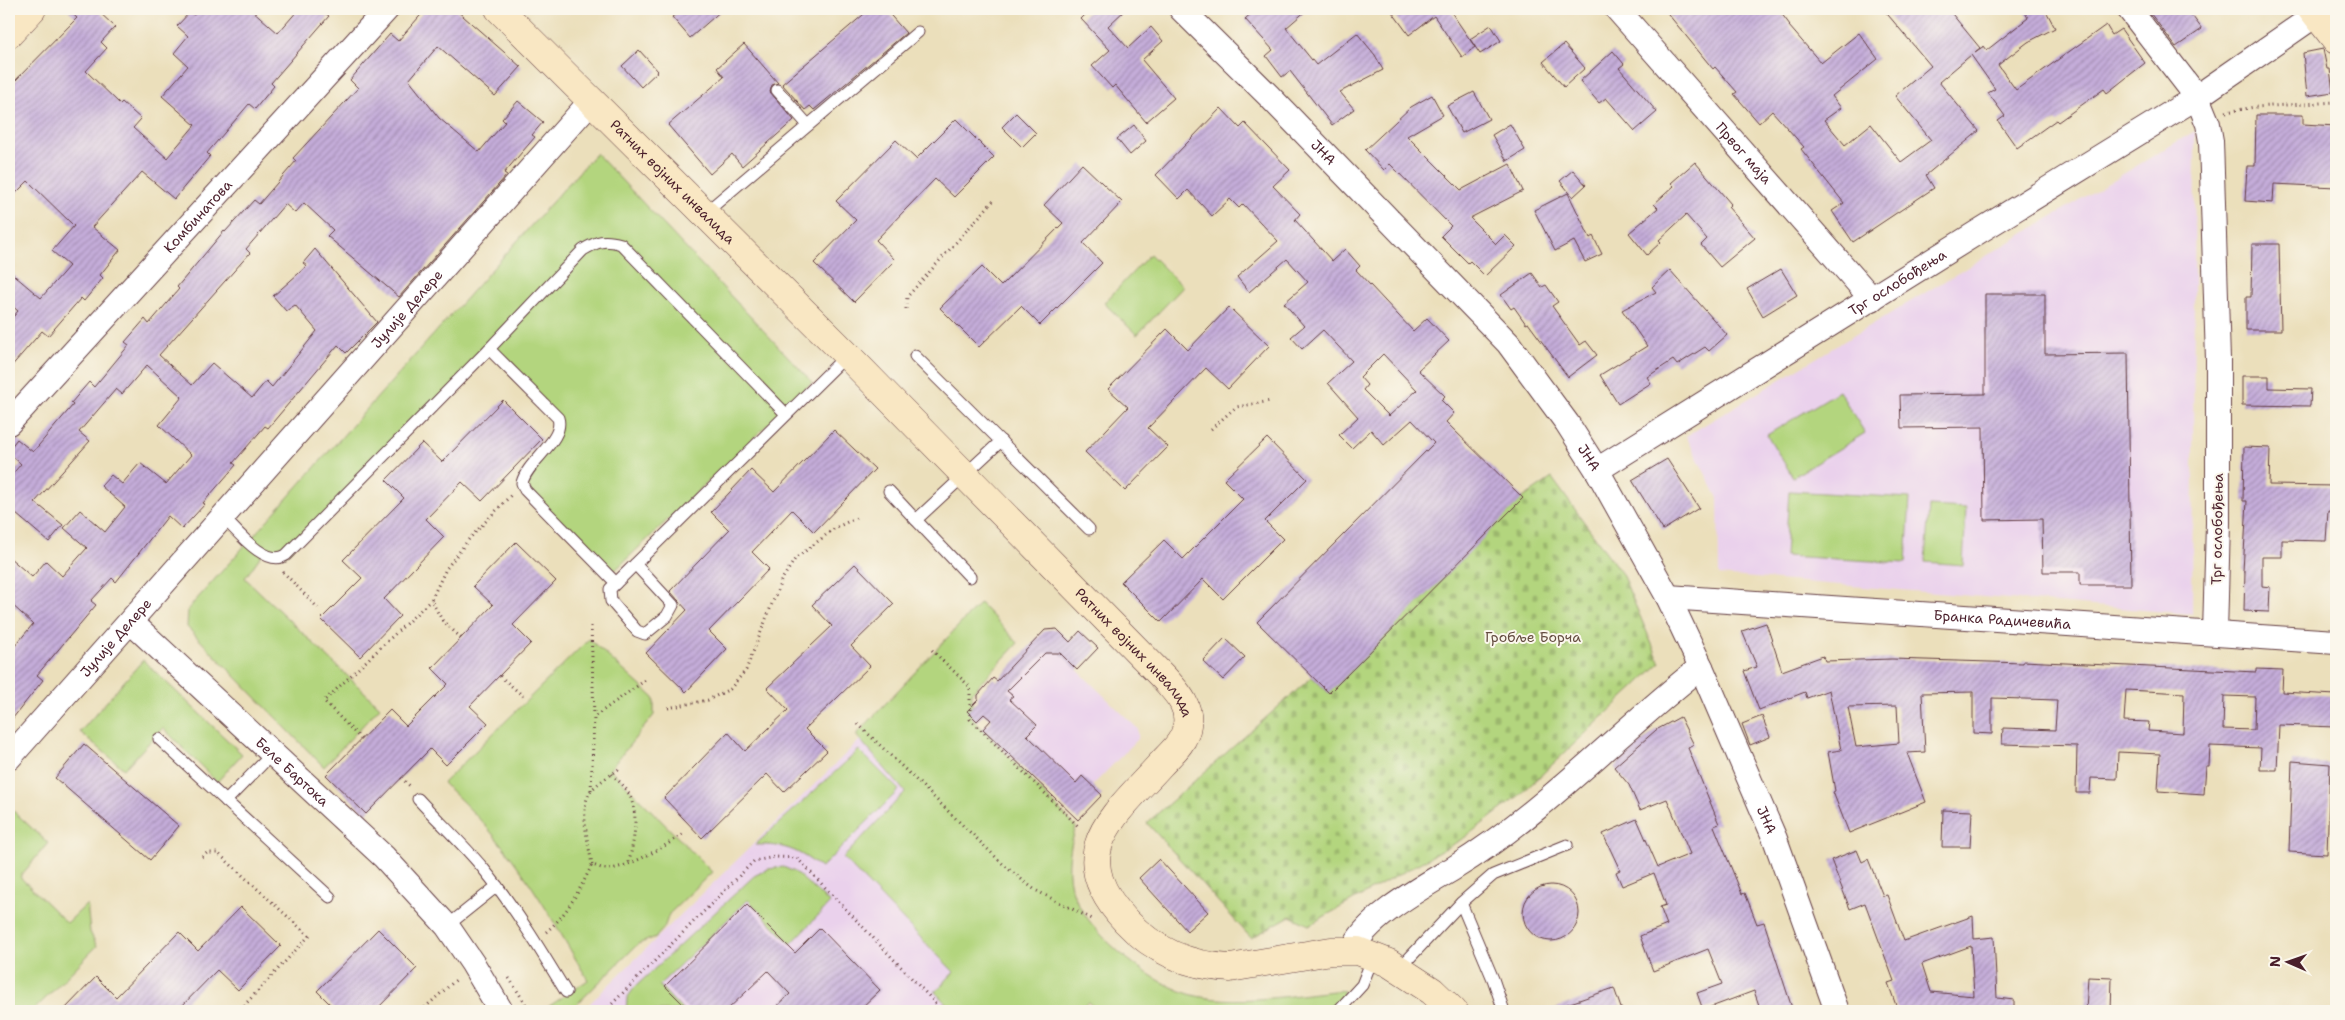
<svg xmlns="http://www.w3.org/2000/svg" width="2345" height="1020" font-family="'Shantell Sans',sans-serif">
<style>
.built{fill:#ead1ec}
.green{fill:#b3d57e;stroke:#7e7a54}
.cemetery{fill:url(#cemetery-stones);stroke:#7e7a54}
.building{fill:url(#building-hatch);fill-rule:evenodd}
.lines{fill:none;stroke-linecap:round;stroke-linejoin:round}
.lane-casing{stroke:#623c41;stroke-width:13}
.street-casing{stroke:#623c41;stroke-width:26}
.secondary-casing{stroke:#623c41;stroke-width:29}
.path{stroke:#623c41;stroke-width:3;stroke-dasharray:1 4;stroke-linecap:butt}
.lane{stroke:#fff;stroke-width:11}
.street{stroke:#fff;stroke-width:24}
.secondary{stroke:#f9e7c3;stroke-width:28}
.labels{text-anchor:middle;stroke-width:4;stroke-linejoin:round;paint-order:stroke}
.street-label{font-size:14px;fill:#4a1f2b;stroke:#fbf7ec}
.park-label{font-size:14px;fill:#644c40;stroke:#fbf7ec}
</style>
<defs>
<pattern id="cemetery-stones" width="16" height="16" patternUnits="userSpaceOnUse" patternTransform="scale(1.25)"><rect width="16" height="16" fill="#b3d57e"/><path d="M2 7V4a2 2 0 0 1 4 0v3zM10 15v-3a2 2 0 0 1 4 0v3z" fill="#9bb66d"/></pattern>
<pattern id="building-hatch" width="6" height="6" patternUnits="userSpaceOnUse" patternTransform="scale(1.25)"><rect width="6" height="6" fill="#c5adda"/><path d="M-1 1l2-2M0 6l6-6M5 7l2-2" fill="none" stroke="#a28cb1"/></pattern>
</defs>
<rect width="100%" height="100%" fill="#fbf7ec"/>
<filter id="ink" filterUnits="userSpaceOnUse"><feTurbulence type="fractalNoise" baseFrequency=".02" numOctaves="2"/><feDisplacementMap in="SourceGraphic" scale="10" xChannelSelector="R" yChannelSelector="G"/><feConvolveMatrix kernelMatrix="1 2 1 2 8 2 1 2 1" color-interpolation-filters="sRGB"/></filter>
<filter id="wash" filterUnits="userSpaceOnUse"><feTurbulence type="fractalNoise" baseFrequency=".0096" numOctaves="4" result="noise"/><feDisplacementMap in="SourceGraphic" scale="20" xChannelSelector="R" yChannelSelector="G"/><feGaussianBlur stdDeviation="1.12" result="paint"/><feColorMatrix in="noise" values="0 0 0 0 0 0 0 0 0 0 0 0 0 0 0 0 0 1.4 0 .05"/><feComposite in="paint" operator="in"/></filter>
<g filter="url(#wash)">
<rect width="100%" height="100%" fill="#ebdfbb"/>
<g class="built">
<polygon points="2195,131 2192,614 1719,575 1718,498 1686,436"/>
<polygon points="1045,653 1060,653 1138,729 1138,739 1092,786 1082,776 1076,783 1027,735 1037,725 1009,699 1012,696 1007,691"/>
<polygon points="863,737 1076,953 1017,1011 582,1011"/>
</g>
<g class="green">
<polygon points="596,153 812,382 609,576 522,483 559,428 489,349 286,555 262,554 245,578 380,707 324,767 187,627 188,609"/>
<polygon points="1150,254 1183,287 1137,335 1104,303"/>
<polygon points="1839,391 1865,433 1793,477 1767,435"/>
<polygon points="1789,491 1910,498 1906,563 1785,556"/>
<polygon points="1929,506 1966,508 1963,565 1925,562"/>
<path d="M980 603 1018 643 972 692V718L1076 827C1070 846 1066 867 1071 887 1084 931 1146 980 1189 994 1231 1007 1300 994 1344 990L1342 997 1327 1011H1098L1088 1002 1079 1011H953L935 992 954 972 843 858 905 792 856 735Z"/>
<path d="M589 639 654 698V715L610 769 712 872 669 914 664 928 656 937 638 944 570 1011H542L588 980C563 938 540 895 510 856 490 829 467 805 443 783Z"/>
<polygon points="143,660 242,754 217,782 163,728 124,769 80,732"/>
<path d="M859 750 899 790 821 868C798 850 785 844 755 845Z"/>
<polygon points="9,807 48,843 20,877 67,923 87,904 90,932 97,946 33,1011 9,1011"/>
<polygon points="783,867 795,872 830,903 791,944 748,900 659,985 683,1011 626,1011 627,998 635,987 754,876 768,869"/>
</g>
<polygon class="cemetery" points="1552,478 1622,574 1660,663 1521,794 1464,838 1309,925 1290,916 1251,938 1147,823 1312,677 1329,693 1523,498"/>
<g id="blocks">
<g class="building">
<polygon points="67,9 96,9 115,27 101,42 107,48 86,71 120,104 122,102 141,119 133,128 167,158 195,125 162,96 188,66 174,53 188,36 177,26 190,12 194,15 199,9 251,9 278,33 299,9 320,9 329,16 271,83 274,86 255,109 249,104 207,153 210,156 174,199 142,172 92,227 120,250 100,275 103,278 84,301 81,298 48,336 42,331 9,369 9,322 18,311 9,303 9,271 41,298 69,266 52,251 74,226 28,181 9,200 9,87 77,18"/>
<polygon points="426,9 455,9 521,67 495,96 438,46 409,80 439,118 479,152 505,122 502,119 518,101 543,122 532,135 535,137 504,173 507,175 399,297 327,236 333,230 304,203 295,213 285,204 246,249 250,253 159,355 192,385 212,363 252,398 266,381 272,387 317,331 295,305 286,311 273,296 307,266 303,263 315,249 377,322 346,353 338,345 268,428 265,426 233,463 236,465 203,503 205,504 182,529 168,516 116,582 112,578 91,601 96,605 37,675 43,680 9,723 9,653 33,624 9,602 9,557 32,577 46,561 62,576 87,548 64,528 80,510 105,532 125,507 101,486 111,475 122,484 140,463 166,484 191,455 159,425 182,397 147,365 122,394 116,389 79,432 90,441 35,502 63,525 49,542 9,508 9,478 21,464 9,453 9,449 17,439 33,452 73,405 71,403 89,382 94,387 129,345 125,342 145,319 149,324 179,289 177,287 224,231 225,232 254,200 259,204 296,161 293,158 358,88 350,80 390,34 398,41"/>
<polygon points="682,9 723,9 690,38 672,17"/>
<polygon points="870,9 885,9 906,33 814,110 810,106 805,110 782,84"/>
<polygon points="1091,9 1126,9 1108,26 1128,48 1151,27 1163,41 1142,60 1174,98 1146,122 1115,85 1112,88 1092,66 1110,50 1081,19"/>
<polygon points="1256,9 1308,9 1286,28 1316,65 1357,33 1375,55 1383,70 1340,92 1354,109 1332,125 1290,71 1282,77 1266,56 1273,50 1245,19"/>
<polygon points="1390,9 1449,9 1475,47 1462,57 1434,16 1409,35"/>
<polygon points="1664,9 1778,9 1790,25 1789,26 1821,63 1859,33 1878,59 1832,96 1841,108 1824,120 1845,145 1871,124 1901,162 1931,140 1895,96 1931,66 1883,9 1948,9 1980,48 1975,52 1984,46 1987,50 2028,18 2023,9 2045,9 2055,28 2028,42 1998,65 2016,90 2106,25 2112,35 2121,29 2145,63 2107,93 2104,89 2058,122 2056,120 2017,148 1998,121 2005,116 1988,93 1995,89 1971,55 1939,82 1979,131 1926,175 1934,188 1853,242 1832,211 1844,203 1801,149 1804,147 1772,111 1759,123 1734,94 1737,92 1715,67 1713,69"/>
<polygon points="2147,9 2187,9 2202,29 2176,47"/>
<polygon points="1491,25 1501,41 1480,54 1470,39"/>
<polygon points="744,44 778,83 772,85 770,92 794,120 742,166 732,154 710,174 668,125 724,77 717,68"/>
<polygon points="1564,44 1585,68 1564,87 1543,62"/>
<polygon points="2323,49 2327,69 2330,69 2333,92 2307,96 2303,53"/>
<polygon points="639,50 658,71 641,87 622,66"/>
<polygon points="1613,51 1624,64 1619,68 1657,112 1635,131 1606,98 1599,103 1580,81"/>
<polygon points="1474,92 1489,119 1462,133 1447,106"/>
<polygon points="1432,95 1443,115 1407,136 1461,190 1510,164 1523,191 1470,218 1496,244 1505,235 1516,246 1485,276 1470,261 1468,263 1441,236 1451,226 1390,164 1384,170 1365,150 1411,107"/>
<path d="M1221 108 1240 128 1245 123 1290 170 1273 186 1300 214 1295 220 1332 261 1345 249 1360 266 1356 270 1413 331 1427 318 1449 341 1418 370 1445 396 1441 400 1454 413 1446 422 1523 498 1329 693 1257 622 1434 443 1412 420 1384 445 1371 430 1352 448 1339 435 1358 417 1328 383 1352 361 1323 330 1302 349 1291 337 1304 326 1284 303 1308 282 1287 259 1249 292 1237 277 1278 241 1243 204 1239 208 1230 199 1212 216 1188 190 1179 199 1156 175ZM1383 354 1417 390 1389 416 1363 390 1367 385 1360 377Z"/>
<polygon points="1016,113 1036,133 1022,147 1002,127"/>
<polygon points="2256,115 2303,115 2303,124 2336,126 2336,187 2274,184 2273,203 2245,201 2247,166 2255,166"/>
<polygon points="956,119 994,157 954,197 935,179 876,240 895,260 854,302 814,263 856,220 836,201 896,140 916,159"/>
<polygon points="1510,124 1525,150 1507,161 1492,135"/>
<polygon points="1134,125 1146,141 1130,155 1117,139"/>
<polygon points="1695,162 1731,204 1728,207 1755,238 1720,267 1701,245 1707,239 1686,215 1659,240 1661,242 1647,255 1629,233 1658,208 1654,204 1674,186 1671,183"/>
<polygon points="1082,164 1122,202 1083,243 1102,263 1040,325 1021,306 979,347 940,308 982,267 1001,286 1063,223 1044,205"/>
<polygon points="1573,170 1586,185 1573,197 1560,181"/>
<polygon points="1568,193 1590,238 1593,236 1602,254 1585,262 1574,241 1555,251 1534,210"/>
<polygon points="2252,244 2279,244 2281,330 2246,330 2246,297 2251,297"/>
<polygon points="1781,269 1797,295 1763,316 1747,289"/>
<polygon points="1670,270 1727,335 1709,351 1705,347 1677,365 1673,360 1647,377 1651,383 1618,404 1600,375 1647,346 1622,310 1656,292 1652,287"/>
<polygon points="1532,273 1542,287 1546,285 1558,302 1552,306 1580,345 1586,341 1597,355 1568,377 1528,323 1526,324 1514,307 1511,309 1501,295"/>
<polygon points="1985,294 2045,294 2045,354 2128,353 2131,585 2080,585 2080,572 2043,572 2042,519 1984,520 1983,427 1901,428 1900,395 1985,394"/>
<polygon points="1229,307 1269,346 1228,389 1206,368 1148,428 1168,447 1125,491 1085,452 1128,407 1108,389 1167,329 1188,350"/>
<polygon points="2242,376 2269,376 2269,388 2311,389 2310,406 2242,405"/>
<polygon points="503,400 542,439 482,501 462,482 426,519 444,537 384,599 400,616 360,657 321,619 362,578 343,560 404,498 386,480 422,443 442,462"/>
<polygon points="834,430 875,469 814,532 792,510 752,552 769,569 709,631 727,649 686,692 646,653 687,610 670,591 729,530 711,512 751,470 774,492"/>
<polygon points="1267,438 1307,479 1265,521 1283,539 1223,599 1203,579 1161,622 1121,582 1164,540 1183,559 1243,499 1224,480"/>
<polygon points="2244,447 2270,448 2269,485 2336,486 2336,512 2328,511 2326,541 2282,540 2282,557 2262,557 2262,586 2270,587 2269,612 2244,611 2245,571 2243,571 2247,501 2243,501"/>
<polygon points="1667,459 1699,508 1663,530 1632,480"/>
<polygon points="516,542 556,581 513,625 531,643 470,706 488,723 446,765 430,749 366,814 326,775 390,710 406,726 448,684 432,668 493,605 473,586"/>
<polygon points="855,564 894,604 851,646 870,666 805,729 827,751 784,792 767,774 702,838 664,798 728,732 745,751 788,710 767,688 832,626 812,605"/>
<path d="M1766 623 1782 671 1823 656 1825 661 1892 659 2023 663V661L2256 672V669L2283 670 2282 692 2336 695V727L2279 725 2277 770H2260L2261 748 2210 746 2209 766H2206L2204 794 2158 791 2160 754 2118 752 2117 779 2091 778 2090 793H2076L2077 746 2002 744 2003 728 2055 730 2057 700 1992 698V734L1973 733V692L1922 693 1925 752 1907 753 1926 802 1849 833 1833 792 1835 791 1828 752 1841 750 1829 690 1807 698 1805 692 1759 710 1744 671 1757 667 1742 631ZM2126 690 2184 693 2183 733 2148 731 2149 722 2124 721ZM2224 696 2255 697 2254 730 2223 729ZM1897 706 1899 743 1856 747 1848 707Z"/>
<polygon points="1057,629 1070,642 1080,631 1098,648 1077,670 1060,653 1045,653 1007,691 1013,696 1009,699 1037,725 1027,735 1076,783 1082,776 1102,795 1078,820 983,729 991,720 984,714 977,721 967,711 978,700 978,695 993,678 997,681 1045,630"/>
<polygon points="1225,638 1245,657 1223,680 1203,661"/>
<polygon points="1762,716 1770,737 1750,745 1742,724"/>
<polygon points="1680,717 1694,745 1688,748 1719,824 1714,826 1742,894 1745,893 1757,924 1764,922 1793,1011 1761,1011 1754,991 1703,1010 1697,993 1722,984 1708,949 1653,971 1640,936 1667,925 1660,907 1666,905 1654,873 1622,886 1616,872 1620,870 1603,834 1637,819 1658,867 1690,854 1667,799 1640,810 1629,785 1614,767 1656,730"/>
<polygon points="84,744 179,826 150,860 55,778"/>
<polygon points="2292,761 2330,764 2327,854 2289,852"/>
<polygon points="1943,810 1972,811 1970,847 1942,847"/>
<path d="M1857 850 1862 862 1868 859 1883 896 1887 895 1904 941 1973 916 1974 939 1994 937 1997 998 2014 1000V1011H1898L1888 983 1894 981 1865 903 1850 909 1831 860ZM1971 946 1974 996 1931 992 1922 964Z"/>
<polygon points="1159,859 1208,912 1187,931 1139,878"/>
<circle cx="1551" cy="913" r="28"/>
<polygon points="747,905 795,953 820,928 880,990 858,1011 772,1011 790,994 768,971 726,1011 690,1011 665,986"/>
<polygon points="241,907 281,946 238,990 217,970 177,1011 63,1011 96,977 116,997 179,932 198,951"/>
<polygon points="378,929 417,968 375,1011 337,1011 317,991"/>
<polygon points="2088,977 2112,978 2111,1011 2086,1011"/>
<polygon points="1614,988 1622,1011 1553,1011 1553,1009"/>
</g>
</g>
</g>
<g filter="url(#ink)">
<use href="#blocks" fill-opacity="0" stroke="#623c41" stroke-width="1"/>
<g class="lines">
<defs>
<g id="lane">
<polyline points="777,90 808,125"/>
<polyline points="705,213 918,32"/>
<path d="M489 349 558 418C565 440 527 461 522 483L525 490 616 583"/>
<polyline points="915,356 1089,529"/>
<polyline points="889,491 916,520 1001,441"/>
<path d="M223 517C237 531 266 568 286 555L489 349 583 250C598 241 604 239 621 244L786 414"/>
<polyline points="916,520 970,577"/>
<polyline points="635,564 673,605 667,616 645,634 637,631 611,601 610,589 847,355"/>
<polyline points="159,739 330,897"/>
<path d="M418 799C439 822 462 843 482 867 514 906 540 949 566 992"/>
<polyline points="226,801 273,753"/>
<polyline points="1461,903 1493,979 1504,1011"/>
<polyline points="447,926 497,886"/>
<polyline points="1399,969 1461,903 1493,875 1567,845"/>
<polyline points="1338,1011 1362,985 1373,957"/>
</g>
<g id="street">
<path id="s1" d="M1181 9 1269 96 1508 343 1567 423 1597 470 1668 597 1701 667 1775 839 1837 1011"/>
<path id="s2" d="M1617 9 1872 299"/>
<polyline points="2129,9 2197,97 2208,124 2211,141 2218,360 2218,523 2215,633"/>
<path id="s3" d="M9 423 387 9"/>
<path id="s4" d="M1597 470 1978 232 2197 97 2317 14"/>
<path id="s5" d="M1668 597 2336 642"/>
<path id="s6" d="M131 622 384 857 447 926 473 964 501 1011"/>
<path id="s7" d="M9 758 591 101"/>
<path d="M1353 950C1363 919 1426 885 1454 868 1545 812 1618 732 1701 667"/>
</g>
<g id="secondary">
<path id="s8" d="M499 9 847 355 1165 679C1177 693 1190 705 1187 725 1185 742 1171 753 1160 765 1112 818 1063 853 1126 921 1154 951 1190 966 1230 968L1331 951H1358L1389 963 1432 991 1453 1011"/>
<polyline points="2312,9 2336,40"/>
<polyline points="9,34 32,9"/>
</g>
</defs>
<use href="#lane" class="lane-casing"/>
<use href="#street" class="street-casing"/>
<use href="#secondary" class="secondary-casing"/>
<g class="path">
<polyline points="2226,112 2255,107 2336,102"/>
<polyline points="906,309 907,297 994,200"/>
<polyline points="1211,429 1236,407 1271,401"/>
<polyline points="283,572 318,608"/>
<polyline points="591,626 594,716"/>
<polyline points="461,638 442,620 431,600 446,569 469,539 511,495"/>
<polyline points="932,650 970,687 970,719 1080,828"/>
<polyline points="500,676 523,696"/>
<polyline points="668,708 708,700 730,689 746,670 781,581 795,559 835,528 856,518"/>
<polyline points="858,724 1006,867 1035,890 1094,920"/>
<polyline points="361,739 324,701 431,600"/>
<path d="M612 774C617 780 624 785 628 792 640 815 634 838 629 862"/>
<polyline points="401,778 410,786"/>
<polyline points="591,790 594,717 647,679"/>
<polyline points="202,857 207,853 218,853 309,936 239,1011"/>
<path d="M592 865C589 845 578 807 591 791 598 782 610 776 619 769"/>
<path d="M546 932C567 915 580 889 592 865 597 866 602 869 607 869 627 869 668 845 684 833"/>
<polyline points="509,978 530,1011"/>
<polyline points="421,1011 458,978"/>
<polyline points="605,1011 754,861 775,857 797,858 943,1011"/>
</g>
<use href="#lane" class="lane"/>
<use href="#street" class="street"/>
<use href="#secondary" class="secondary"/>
</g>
</g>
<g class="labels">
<g class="street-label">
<text dy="5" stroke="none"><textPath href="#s1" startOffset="202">ЈНА</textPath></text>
<text dy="5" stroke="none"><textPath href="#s2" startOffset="192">Првог маја</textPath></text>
<text dy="5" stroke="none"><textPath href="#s8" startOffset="245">Ратних војних инвалида</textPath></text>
<text dy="5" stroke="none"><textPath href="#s3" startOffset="280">Комбинатова</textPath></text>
<text dy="5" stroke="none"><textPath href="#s4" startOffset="354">Трг ослобођења</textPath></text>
<text dy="5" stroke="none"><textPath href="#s7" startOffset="600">Јулије Делере</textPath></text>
<text dy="5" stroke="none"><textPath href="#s1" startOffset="608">ЈНА</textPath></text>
<text transform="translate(2217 529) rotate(-89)" y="5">Трг ослобођења</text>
<text dy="5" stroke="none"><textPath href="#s5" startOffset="335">Бранка Радичевића</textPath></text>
<text dy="5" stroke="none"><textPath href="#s7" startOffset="161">Јулије Делере</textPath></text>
<text dy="5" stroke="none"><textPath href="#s8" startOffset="905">Ратних војних инвалида</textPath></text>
<text dy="5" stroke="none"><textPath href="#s6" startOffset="220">Беле Бартока</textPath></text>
<text dy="5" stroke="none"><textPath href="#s1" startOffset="1012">ЈНА</textPath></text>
</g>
<g class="park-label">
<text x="1533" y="642">Гробље Борча</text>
</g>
</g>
<rect width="2345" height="1020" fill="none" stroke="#fbf7ec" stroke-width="30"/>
<g transform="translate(2288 962) rotate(272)" stroke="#fbf7ec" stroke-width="4" paint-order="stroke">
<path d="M0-4L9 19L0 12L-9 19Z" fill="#4a1f2b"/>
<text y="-8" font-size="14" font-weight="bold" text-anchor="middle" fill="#4a1f2b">N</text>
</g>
</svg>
